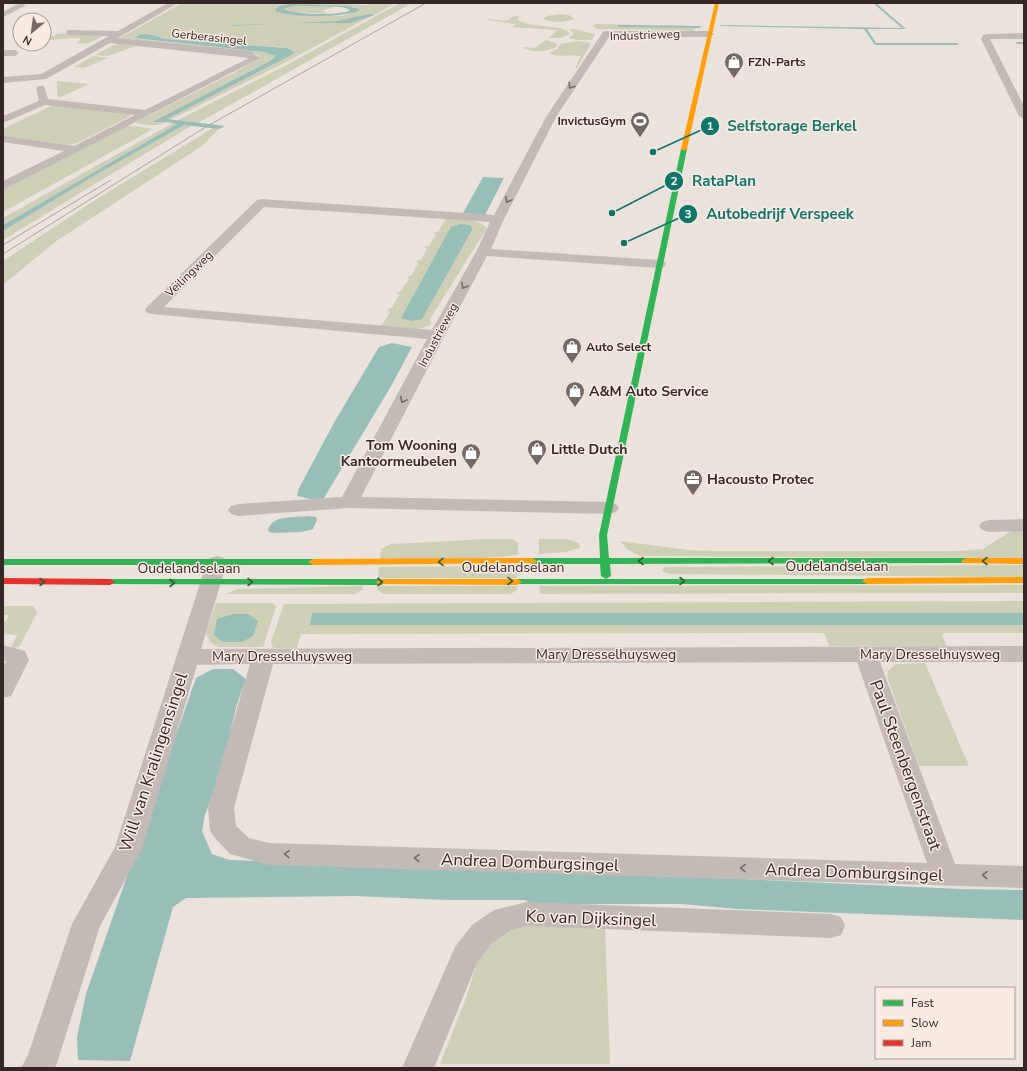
<svg xmlns="http://www.w3.org/2000/svg" width="1027" height="1071" font-family="'Nunito Sans',sans-serif">
<style>
.green{fill:#cfcfb6;fill-rule:evenodd}
.water{fill:#98beb8;fill-rule:evenodd}
.lines{fill:none;stroke-linecap:round;stroke-linejoin:round}
.stream{fill:#98beb8;fill-rule:evenodd}
.street{fill:#c3bab6;fill-rule:evenodd}
.fast{fill:#30b455;fill-rule:evenodd}
.slow{fill:#ff9f0a;fill-rule:evenodd}
.jam{fill:#e5322d;fill-rule:evenodd}
.tram{stroke:#aba4a0;stroke-width:1}
.oneway{stroke:#746966}
.oneway2{stroke:#325f38}
.labels{text-anchor:middle;stroke-width:3;stroke-linejoin:round;paint-order:stroke}
.far-street-label{font-size:12px;fill:#342725;stroke:#f9ebe2}
.far-poi-label{font-size:12px;font-weight:bold;fill:#342725;stroke:#f9ebe2;text-anchor:start}
.poi-label{font-size:14px;font-weight:bold;fill:#342725;stroke:#f9ebe2;text-anchor:start}
.street-label{font-size:14px;fill:#342725;stroke:#f9ebe2}
.near-street-label{font-size:17px;fill:#342725;stroke:#f9ebe2}
.leader{fill:none;stroke:#0f766e;stroke-width:1.5}
.callout-dot{fill:#0f766e;stroke:#f9ebe2;stroke-width:1.5}
.mark-label{font-size:12px;text-anchor:middle;font-weight:bold;fill:#fff}
.callout-label{font-size:15px;text-anchor:middle;font-weight:bold;fill:#0f766e;stroke:#f9ebe2;stroke-width:3;stroke-linejoin:round;paint-order:stroke}
</style>
<rect width="100%" height="100%" fill="#ebe2dc"/>
<g class="green">
<path d="M182 3H317L366 5 369 3H395L375 15 337 21 232 25 233 26 290 23H350L356 20 373 15 286 62 170 120 167 119 294 53 291 49 280 47 166 39 148 34 135 36V38L139 39 264 52 275 56 272 60 152 122H167C157 127 146 125 136 123V122L237 71 260 57 256 54 120 38ZM291 4 355 7 349 14 341 16 279 13V6Z"/>
<polygon points="400,3 412,3 196,124 176,121 281,68"/>
<polygon points="296,6 330,7 333,7 322,11 330,14 292,12 285,9"/>
<path d="M560 14 569 15 574 19C565 23 552 23 543 19L547 16Z"/>
<path d="M514 16H519L518 20C532 29 563 23 570 34L560 38H549L558 30 512 27 516 24 486 20 488 19 507 21Z"/>
<polygon points="595,24 693,26 696,28 693,31 597,29 593,26"/>
<polygon points="570,29 574,29 595,34 592,40 578,40 568,38 574,34"/>
<path d="M66 33 105 35C95 40 88 46 77 43L81 39 78 38 44 40V37L55 36 56 34Z"/>
<path d="M546 40 557 44 556 47C546 52 531 53 522 47L535 48Z"/>
<path d="M578 41 591 43 577 68H575L581 56C571 54 557 58 549 53L557 49 561 44Z"/>
<polygon points="119,44 136,46 108,56 95,55 114,45"/>
<polygon points="93,56 108,58 84,68 74,67"/>
<polygon points="57,81 89,84 61,97 57,96"/>
<polygon points="55,104 128,114 131,116 77,143 67,145 3,137 3,129"/>
<polygon points="173,123 177,124 3,225 3,218"/>
<polygon points="184,125 193,125 108,176 3,240 3,231 97,174"/>
<polygon points="126,126 135,126 153,129 3,212 3,189"/>
<polygon points="213,128 219,129 202,146 55,242 3,285 3,261 92,202"/>
<path d="M446 219C458 220 478 218 487 228L430 319 431 325 418 329 381 327 390 312 387 309 392 308 399 295 396 293 401 291 409 279 407 277 412 275 418 263 416 261 421 260 427 249 424 247 429 246 436 235 433 233 438 232Z"/>
<polygon points="1011,531 1024,531 1024,558 641,556 628,550 620,541 688,550 714,551 957,551 983,549"/>
<polygon points="487,539 513,539 518,543 518,555 471,559 380,559 381,549 391,544"/>
<polygon points="539,539 567,539 579,543 580,548 565,552 539,554"/>
<polygon points="1024,565 1024,577 670,574 664,572 662,570 665,567"/>
<polygon points="518,566 517,578 378,578 379,567"/>
<polygon points="1024,585 1024,593 540,594 539,586"/>
<polygon points="363,586 362,590 355,594 225,594 238,589"/>
<polygon points="377,586 517,586 517,590 511,594 383,594 377,590"/>
<polygon points="1024,601 1024,613 312,613 310,624 1024,625 1024,633 944,633 942,635 947,647 829,646 825,634 823,633 301,634 297,648 273,648 271,642 284,604"/>
<polygon points="216,603 273,603 276,607 263,647 218,647 210,642 206,633"/>
<polygon points="3,606 33,606 37,613 19,647 11,648 17,635 3,634 3,621 6,621 9,615 3,615"/>
<polygon points="925,663 969,766 919,766 887,677 888,671 896,664"/>
<polygon points="522,925 605,926 610,1064 440,1064 466,998 480,953 490,939"/>
</g>
<g class="water">
<path d="M291 4 349 6 358 9 359 10C349 18 282 18 275 10L279 6ZM296 6 342 7 350 10C343 16 293 15 285 9L286 8Z"/>
<polygon points="370,14 375,15 350,23 290,23 233,26 232,25 337,21"/>
<polygon points="148,34 166,39 287,48 295,52 291,55 167,119 225,126 219,129 184,125 97,174 3,231 3,225 177,124 167,122 152,122 272,60 275,56 264,52 134,38 139,35"/>
<polygon points="483,177 504,178 485,215 463,213"/>
<polygon points="460,224 469,225 473,228 422,319 411,321 401,318 451,227"/>
<polygon points="392,343 412,347 390,388 324,498 315,500 297,496 298,490 335,421 379,347"/>
<path d="M308 516 316 517 317 520 313 529 301 532 272 533 268 531C271 514 295 518 308 516Z"/>
<polygon points="312,613 1024,613 1024,625 310,625"/>
<polygon points="233,614 248,614 258,621 253,636 242,642 223,642 214,635 217,619"/>
<polygon points="213,669 233,669 246,679 237,704 219,778 205,815 202,831 212,854 230,860 632,874 961,889 1024,890 1024,920 738,909 681,904 533,904 525,900 448,900 355,896 186,898 173,907 130,1061 78,1060 77,1037 86,994 196,678"/>
</g>
<g class="lines">
<g class="stream">
<polygon points="873,3 876,3 906,29 867,29 876,43 957,43 959,44 957,45 875,45 864,29 720,26 721,25 902,28"/>
<polygon points="618,25 700,26 701,27 700,28 619,27"/>
<polygon points="1016,42 1024,42 1024,44 1017,44"/>
</g>
<g class="street">
<polygon points="168,3 178,3 118,38 250,51 260,58 3,190 3,181 64,151 3,142 3,136 74,146 135,115 45,105 3,123 3,116 39,101 36,88 38,86 44,86 48,99 145,110 249,58 110,43 46,79 3,83 3,77 41,74 109,36 70,35 67,34 66,32 67,30 118,31"/>
<polygon points="18,4 24,4 25,6 3,17 3,12"/>
<path d="M606 31H710L714 34 710 37H609L556 117 504 219 491 249 659 260 664 261 666 264 664 267 659 268 487 256 445 335 361 497 609 502 616 504 619 508 616 512 609 514 349 508 238 516 231 514 228 510 231 506 238 504 342 497 427 339 152 314 147 313 145 310 147 307 257 200 261 199 494 215 546 117 603 32ZM264 207 490 222 476 252 432 330 164 307Z"/>
<polygon points="1024,33 1024,39 990,39 1024,106 1024,119 1019,116 981,39 983,35 986,34"/>
<polygon points="3,50 15,50 19,53 15,56 3,56"/>
<polygon points="1024,519 1024,531 989,532 982,530 979,526 982,522 989,520"/>
<path d="M217 556 224 558 227 562 201 649 1024 646V662H880L955 864 1024 866V888L269 865 230 854 214 837 210 830 208 808 250 664 197 665 142 849 100 926 57 1063 55 1068H21L28 1055 72 924 115 847 207 562 210 558ZM857 662 927 863 269 843 249 838 236 826 234 808 273 664Z"/>
<polygon points="3,645 25,651 29,660 11,696 3,698 3,667 6,661 3,661"/>
<polygon points="527,902 831,914 841,917 845,926 841,935 831,938 527,926 511,930 492,943 477,963 434,1068 402,1068 455,947 472,925 494,910"/>
</g>
<g class="fast">
<polygon points="684,147 687,149 607,535 609,558 966,558 971,561 969,563 610,564 611,576 606,579 870,579 872,581 867,584 514,584 512,582 514,580 517,579 606,579 601,576 600,564 532,564 527,561 532,558 600,558 599,535 681,149"/>
<polygon points="3,559 313,559 318,562 313,565 3,565"/>
<polygon points="110,579 381,579 386,582 381,585 107,584 105,582"/>
</g>
<g class="slow">
<polygon points="715,3 719,3 687,149 684,151 681,149"/>
<polygon points="532,558 537,561 535,563 313,565 308,562 313,559"/>
<polygon points="966,558 1024,558 1024,564 963,563 961,561"/>
<polygon points="1024,577 1024,583 867,584 862,581 867,578"/>
<polygon points="381,579 517,579 522,582 517,585 378,584 376,582"/>
</g>
<polygon class="jam" points="3,578 110,579 115,582 110,585 3,584"/>
<g class="tram">
<polyline points="3,245 111,180"/>
<polyline points="3,254 204,128 426,3"/>
</g>
</g>
<defs><path id="oneway-chevron" d="M-2-3.5L2.5 0L-2 3.5" fill="none" stroke-width="1.6" stroke-linecap="round" stroke-linejoin="round"/></defs>
<g class="oneway">
<use href="#oneway-chevron" transform="translate(571 86) rotate(124)"/>
<use href="#oneway-chevron" transform="translate(508 200) rotate(118)"/>
<use href="#oneway-chevron" transform="translate(464 286) rotate(119)"/>
<use href="#oneway-chevron" transform="translate(403 400) rotate(118)"/>
<use href="#oneway-chevron" transform="translate(287 854) rotate(-178)"/>
<use href="#oneway-chevron" transform="translate(417 858) rotate(-178)"/>
<use href="#oneway-chevron" transform="translate(743 868) rotate(-178)"/>
<use href="#oneway-chevron" transform="translate(985 875) rotate(-178)"/>
</g>
<g class="oneway2">
<use href="#oneway-chevron" transform="translate(641 561) rotate(180)"/>
<use href="#oneway-chevron" transform="translate(771 561) rotate(180)"/>
<use href="#oneway-chevron" transform="translate(985 561) rotate(180)"/>
<use href="#oneway-chevron" transform="translate(441 562) rotate(179)"/>
<use href="#oneway-chevron" transform="translate(510 581)"/>
<use href="#oneway-chevron" transform="translate(682 581)"/>
<use href="#oneway-chevron" transform="translate(42 582)"/>
<use href="#oneway-chevron" transform="translate(250 582)"/>
<use href="#oneway-chevron" transform="translate(380 582)"/>
<use href="#oneway-chevron" transform="translate(172 583)"/>
</g>
<defs>
<symbol id="shop-pin" viewBox="-11 -11 22 30"><path d="M0 17L-7.5 6A9.5 9.5 0 1 1 7.5 6Z" fill="#746865" stroke="#f9ebe2"/><path d="M-5-2.5h2.3a2.7 3.5 0 0 1 5.4 0H5L5.5 6h-11ZM-1.5-2.5h3a1.5 2.3 0 0 0-3 0Z" fill="#fff"/></symbol>
<symbol id="stadium-pin" viewBox="-11 -11 22 30"><path d="M0 17L-7.5 6A9.5 9.5 0 1 1 7.5 6Z" fill="#746865" stroke="#f9ebe2"/><path d="M0-5a6.5 5 0 1 0 0 10a6.5 5 0 1 0 0-10ZM-3.5-1.8h7v3.6h-7Z" fill="#fff"/></symbol>
<symbol id="office-pin" viewBox="-11 -11 22 30"><path d="M0 17L-7.5 6A9.5 9.5 0 1 1 7.5 6Z" fill="#746865" stroke="#f9ebe2"/><path d="M-6-3h4V-5.5h4V-3h4V5H-6ZM-1-4.5V-3h2v-1.5ZM-6 0V1H6V0Z" fill="#fff"/></symbol>
</defs>
<g fill-rule="evenodd">
<use href="#shop-pin" x="723" y="51" width="22" height="30"/>
<use href="#stadium-pin" x="629" y="110" width="22" height="30"/>
<use href="#shop-pin" x="561" y="336" width="22" height="30"/>
<use href="#shop-pin" x="564" y="380" width="22" height="30"/>
<use href="#shop-pin" x="526" y="438" width="22" height="30"/>
<use href="#shop-pin" x="460" y="442" width="22" height="30"/>
<use href="#office-pin" x="682" y="468" width="22" height="30"/>
</g>
<g class="labels">
<g class="far-street-label">
<text transform="translate(645 35) rotate(-2)" y="4">Industrieweg</text>
<text transform="translate(209 37) rotate(6)" y="4">Gerberasingel</text>
<text transform="translate(189 274) rotate(-44)" y="4">Veilingweg</text>
<text transform="translate(438 335) rotate(-62)" y="4">Industrieweg</text>
</g>
<g class="far-poi-label">
<text x="748" y="66">FZN-Parts</text>
<text x="626" y="125" text-anchor="end">InvictusGym</text>
<text x="586" y="351">Auto Select</text>
</g>
<g class="poi-label">
<text x="589" y="396">A&amp;M Auto Service</text>
<text x="457" y="450" text-anchor="end">Tom Wooning<tspan x="457" dy="16">Kantoormeubelen</tspan></text>
<text x="551" y="454">Little Dutch</text>
<text x="707" y="484">Hacousto Protec</text>
</g>
<g class="street-label">
<text x="837" y="571">Oudelandselaan</text>
<text x="513" y="572">Oudelandselaan</text>
<text x="189" y="573">Oudelandselaan</text>
<text x="606" y="659">Mary Dresselhuysweg</text>
<text x="930" y="659">Mary Dresselhuysweg</text>
<text x="282" y="661">Mary Dresselhuysweg</text>
</g>
<g class="near-street-label">
<text transform="translate(153 762) rotate(-72)" y="6">Will van Kralingensingel</text>
<text transform="translate(906 765) rotate(70)" y="6">Paul Steenbergenstraat</text>
<text transform="translate(530 862) rotate(2)" y="6">Andrea Domburgsingel</text>
<text transform="translate(854 872) rotate(2)" y="6">Andrea Domburgsingel</text>
<text transform="translate(591 918) rotate(2)" y="6">Ko van Dijksingel</text>
</g>
</g>
<path class="leader" d="M653 152L710 126M612 213L674 181M624 243L688 214"/>
<g class="callout-dot">
<circle cx="653" cy="152" r="4"/>
<circle cx="612" cy="213" r="4"/>
<circle cx="624" cy="243" r="4"/>
<circle cx="710" cy="126" r="10"/>
<circle cx="674" cy="181" r="10"/>
<circle cx="688" cy="214" r="10"/>
</g>
<g class="mark-label">
<text x="710" y="130">1</text>
<text x="674" y="185">2</text>
<text x="688" y="218">3</text>
</g>
<g class="callout-label">
<text x="792" y="131">Selfstorage Berkel</text>
<text x="724" y="186">RataPlan</text>
<text x="780" y="219">Autobedrijf Verspeek</text>
</g>
<rect width="1027" height="1071" fill="none" stroke="#342725" stroke-width="8"/>
<rect x="875" y="987" width="140" height="72" fill="#f9ebe2" stroke="#aa9d96"/>
<rect x="883" y="1000" width="20" height="6" fill="#30b455" stroke="#aa9d96"/>
<text x="911" y="1007" font-size="12" fill="#342725">Fast</text>
<rect x="883" y="1020" width="20" height="6" fill="#ff9f0a" stroke="#aa9d96"/>
<text x="911" y="1027" font-size="12" fill="#342725">Slow</text>
<rect x="883" y="1040" width="20" height="6" fill="#e5322d" stroke="#aa9d96"/>
<text x="911" y="1047" font-size="12" fill="#342725">Jam</text>
<g transform="translate(32 32) rotate(209)"><circle r="19" fill="#f9ebe2" stroke="#aa9d96"/>
<path d="M0-3L7 15L0 10L-7 15Z" fill="#746865"/>
<text y="-6" font-size="11" font-weight="bold" text-anchor="middle" fill="#342725">N</text>
</g>
</svg>
